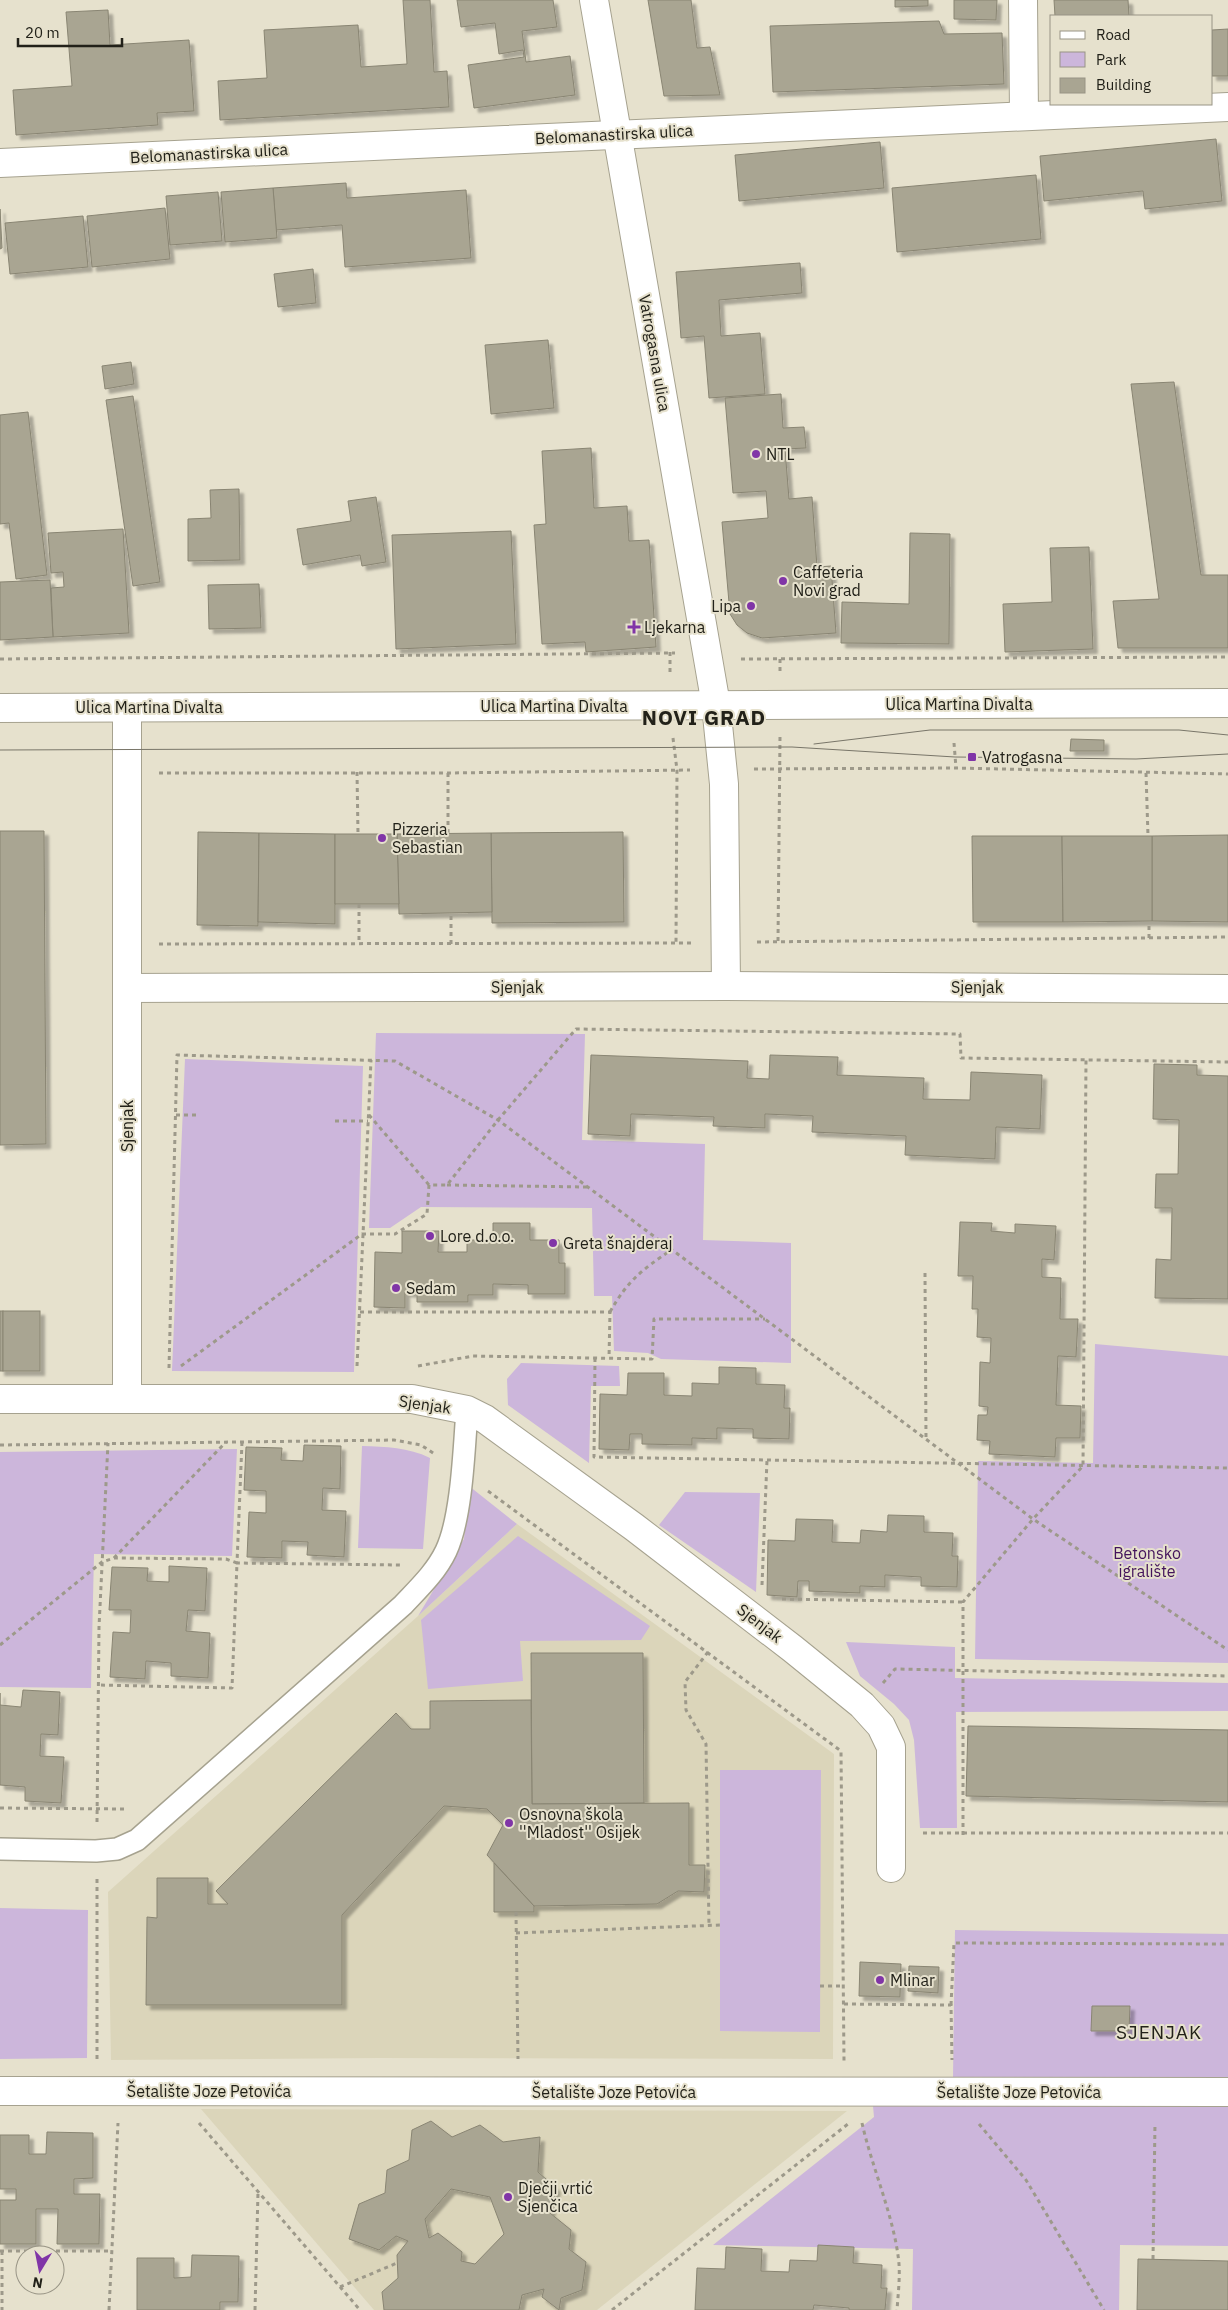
<svg xmlns="http://www.w3.org/2000/svg" width="1228" height="2310" font-family="'IBM Plex Sans',sans-serif">
<style>
.built{fill:#dbd5ba}
.green{fill:#ccb6db}
.building{fill:#a9a592;stroke:#898573;fill-rule:evenodd;filter:url(#shadow)}
.lines{fill:none;stroke-linecap:round;stroke-linejoin:round}
.service-casing{stroke:#a6a28f;stroke-width:24}
.pedestrian-casing{stroke:#a6a28f;stroke-width:30}
.minor-casing{stroke:#a6a28f;stroke-width:30}
.tertiary-casing{stroke:#a6a28f;stroke-width:30}
.path{stroke:#9d998a;stroke-width:3;stroke-dasharray:4 4;stroke-linecap:butt}
.service{stroke:#fff;stroke-width:21}
.pedestrian{stroke:#fff;stroke-width:28}
.minor{stroke:#fff;stroke-width:28}
.tertiary{stroke:#fff;stroke-width:28}
.tram{stroke:#797669;stroke-width:1}
.poi-dot{fill:#8035a7;stroke:#e6e1cd;stroke-width:2}
.labels{text-anchor:middle;stroke-width:4;stroke-linejoin:round;paint-order:stroke}
.street-label{font-size:16px;fill:#222119;stroke:#e6e1cd}
.poi-label{font-size:16px;fill:#222119;stroke:#e6e1cd;text-anchor:start}
.park-label{font-size:16px;fill:#43135b;stroke:#e6e1cd}
.quarter-label{font-size:19px;letter-spacing:1px;fill:#222119;stroke:#e6e1cd}
.district-label{font-size:21px;font-weight:bold;letter-spacing:1px;fill:#222119;stroke:#e6e1cd}
</style>
<defs>
<filter id="shadow"><feDropShadow dx="4.5" dy="4.5" stdDeviation="1" flood-color="#0004"/></filter>
</defs>
<rect width="100%" height="100%" fill="#e6e1cd"/>
<g class="built">
<polygon points="517,1524 834,1754 833,2059 378,2058 111,2060 108,1892 418,1616"/>
<polygon points="201,2109 847,2111 597,2310 374,2310"/>
</g>
<g class="green">
<polygon points="376,1033 585,1034 582,1140 705,1144 703,1240 791,1243 791,1363 661,1359 648,1353 614,1351 612,1296 594,1296 592,1208 421,1207 390,1228 369,1228"/>
<polygon points="185,1059 363,1066 354,1372 172,1371"/>
<polygon points="1095,1344 1228,1356 1228,1663 975,1659 978,1461 1093,1463"/>
<polygon points="521,1363 619,1366 620,1386 591,1386 589,1463 508,1405 507,1379"/>
<path d="M362 1446C386 1447 408 1447 430 1458L423 1549 358 1548Z"/>
<polygon points="237,1449 232,1556 94,1554 91,1688 0,1687 0,1452"/>
<polygon points="469,1486 517,1524 418,1616 464,1539"/>
<polygon points="685,1492 760,1493 756,1592 659,1525"/>
<polygon points="518,1536 650,1626 641,1640 520,1641 523,1681 428,1689 421,1620"/>
<polygon points="846,1642 955,1647 955,1678 1228,1683 1228,1711 956,1712 957,1828 920,1828 914,1740 909,1720 894,1704 860,1676"/>
<polygon points="720,1770 821,1770 820,2032 720,2031"/>
<polygon points="0,1908 88,1910 87,2058 0,2059"/>
<polygon points="955,1930 1228,1934 1228,2082 953,2078"/>
<polygon points="872,2095 1228,2099 1228,2246 1120,2245 1119,2310 912,2310 913,2249 713,2245 874,2117"/>
</g>
<g class="building">
<polygon points="403,0 430,0 434,72 447,71 449,107 220,120 218,81 267,78 264,30 358,25 361,67 407,64"/>
<polygon points="457,0 553,0 557,27 522,31 526,62 570,56 575,95 474,108 468,65 524,57 523,50 499,54 495,23 461,27"/>
<polygon points="648,0 691,0 697,48 710,47 720,95 664,96"/>
<polygon points="895,0 928,0 928,6 895,7"/>
<polygon points="954,0 997,0 996,20 954,19"/>
<polygon points="1054,0 1128,0 1129,16 1055,16"/>
<polygon points="108,10 110,45 189,40 194,111 157,113 158,125 16,135 13,90 72,86 66,12"/>
<polygon points="939,21 944,34 1002,33 1004,84 773,92 770,26"/>
<polygon points="1228,29 1228,76 1212,76 1212,30"/>
<polygon points="1216,139 1222,201 1145,209 1143,191 1044,201 1040,156"/>
<polygon points="880,142 884,188 739,201 735,155"/>
<polygon points="1036,175 1041,239 897,252 892,188"/>
<polygon points="346,183 347,198 466,190 471,258 345,267 342,225 276,230 273,188"/>
<polygon points="273,188 277,238 225,242 221,192"/>
<polygon points="218,192 222,241 170,245 166,196"/>
<polygon points="165,208 170,259 92,267 87,216"/>
<polygon points="0,209 2,248 0,249"/>
<polygon points="83,216 88,267 10,274 5,223"/>
<polygon points="800,263 802,293 719,300 721,336 760,333 765,394 709,398 704,336 681,338 676,272"/>
<polygon points="313,269 316,303 278,307 274,274"/>
<polygon points="548,340 554,408 491,414 485,345"/>
<polygon points="131,362 134,384 105,389 102,366"/>
<polygon points="1174,382 1201,575 1228,575 1228,648 1118,648 1113,601 1159,599 1131,384"/>
<polygon points="781,394 783,428 804,427 806,448 785,449 789,499 812,497 817,567 831,566 836,633 762,638 747,633 737,625 730,614 722,522 768,518 766,491 733,493 725,398"/>
<polygon points="133,396 160,582 133,586 106,400"/>
<polygon points="28,412 47,575 16,579 9,523 0,524 0,415"/>
<polygon points="591,448 594,508 627,506 629,541 649,540 656,647 586,652 585,642 542,644 534,525 546,524 542,451"/>
<polygon points="239,489 240,560 188,561 188,519 211,518 210,490"/>
<polygon points="376,497 386,562 362,566 360,555 303,565 297,529 351,521 348,501"/>
<polygon points="123,529 129,633 53,637 51,588 64,587 63,572 51,573 48,533"/>
<polygon points="511,531 516,644 396,649 392,535"/>
<polygon points="910,533 950,534 949,644 841,643 842,602 909,604"/>
<polygon points="1089,547 1093,649 1005,652 1003,604 1052,602 1050,548"/>
<polygon points="50,580 53,637 0,640 0,582"/>
<polygon points="259,584 261,628 209,629 208,585"/>
<polygon points="1071,739 1104,740 1104,751 1070,751"/>
<polygon points="0,831 44,831 46,1144 0,1145"/>
<polygon points="198,832 259,833 258,926 197,925"/>
<polygon points="623,832 624,922 492,923 491,833"/>
<polygon points="259,833 335,834 335,924 258,922"/>
<polygon points="491,833 492,912 399,914 397,834"/>
<polygon points="335,834 397,834 399,904 335,904"/>
<polygon points="1228,835 1228,922 1152,921 1152,836"/>
<polygon points="972,836 1062,836 1063,922 973,922"/>
<polygon points="1062,836 1152,836 1152,921 1063,922"/>
<polygon points="591,1055 748,1061 747,1078 769,1079 770,1055 838,1057 837,1075 924,1078 923,1099 970,1100 971,1072 1042,1075 1040,1129 996,1127 995,1159 905,1155 906,1136 812,1132 813,1116 765,1114 765,1128 713,1126 714,1117 631,1114 630,1136 588,1134"/>
<polygon points="1154,1064 1197,1065 1197,1075 1228,1076 1228,1299 1155,1298 1156,1259 1171,1260 1172,1208 1155,1208 1156,1174 1178,1174 1179,1120 1153,1119"/>
<polygon points="960,1222 992,1223 991,1231 1015,1233 1015,1224 1056,1226 1054,1260 1042,1259 1042,1277 1061,1278 1060,1319 1078,1319 1076,1357 1058,1356 1056,1405 1081,1406 1080,1438 1056,1438 1055,1457 989,1454 990,1441 977,1440 978,1415 987,1415 988,1407 979,1406 980,1362 990,1363 991,1338 977,1337 978,1309 972,1309 973,1276 958,1276"/>
<polygon points="493,1223 530,1223 530,1240 559,1240 559,1263 565,1263 565,1294 528,1294 528,1285 493,1284 493,1295 468,1295 468,1302 417,1302 417,1293 405,1292 405,1308 374,1307 375,1252 402,1253 402,1231 439,1231 438,1252 467,1252 467,1240 493,1240"/>
<rect x="0" y="1311" width="3" height="60"/>
<rect x="3" y="1311" width="37" height="60"/>
<polygon points="719,1367 756,1368 756,1384 785,1385 784,1408 790,1408 789,1439 753,1438 753,1429 717,1428 717,1439 692,1438 692,1445 642,1444 642,1434 630,1434 629,1450 599,1449 600,1394 627,1395 628,1373 664,1373 664,1395 692,1396 692,1383 719,1384"/>
<polygon points="304,1445 341,1446 340,1489 323,1488 322,1510 346,1511 344,1557 307,1555 308,1542 282,1541 282,1558 247,1557 249,1512 266,1513 266,1491 244,1490 246,1447 282,1448 281,1460 303,1461"/>
<polygon points="888,1515 924,1516 924,1532 953,1533 952,1556 958,1556 957,1587 921,1586 921,1577 885,1575 885,1587 860,1586 860,1593 809,1591 809,1581 798,1581 797,1597 767,1595 768,1540 795,1541 796,1519 833,1520 832,1542 860,1543 861,1530 887,1532"/>
<polygon points="169,1566 207,1568 205,1611 188,1610 186,1631 210,1633 208,1678 171,1676 171,1663 146,1661 145,1679 110,1677 113,1632 130,1633 131,1610 109,1610 112,1567 148,1568 147,1581 169,1582"/>
<polygon points="531,1653 643,1653 644,1803 532,1804"/>
<polygon points="23,1690 60,1692 58,1735 41,1734 40,1756 64,1757 61,1803 25,1801 25,1787 0,1785 0,1693 0,1705 21,1707"/>
<polygon points="531,1700 532,1804 689,1803 689,1865 705,1865 704,1892 678,1891 657,1904 534,1906 487,1855 503,1825 487,1809 444,1806 342,1915 342,2005 146,2005 147,1917 157,1918 157,1878 208,1878 208,1904 228,1904 216,1891 396,1713 411,1729 430,1729 430,1701"/>
<polygon points="968,1726 1228,1730 1228,1802 966,1796"/>
<polygon points="494,1863 534,1906 534,1912 494,1912"/>
<polygon points="860,1962 901,1964 900,1997 859,1996"/>
<polygon points="909,1966 939,1967 938,1993 908,1991"/>
<polygon points="1092,2006 1130,2006 1129,2031 1091,2031"/>
<path d="M431 2121 452 2137 480 2125 503 2142 540 2137 538 2172 556 2188 550 2213 571 2230 569 2249 586 2262 582 2290 561 2298 559 2310 542 2297 544 2289 522 2295 519 2310H384L382 2292 398 2278 397 2255 408 2241 396 2236 379 2250 349 2239 359 2204 385 2193 387 2170 409 2160 412 2130ZM451 2189 490 2197 504 2234 475 2264 461 2261 462 2252 438 2233 429 2238 425 2219Z"/>
<polygon points="47,2132 93,2133 93,2178 74,2179 74,2194 100,2194 99,2244 57,2244 58,2209 36,2209 36,2244 0,2244 0,2200 16,2200 16,2189 0,2189 0,2135 29,2135 29,2154 46,2154"/>
<polygon points="818,2245 854,2247 853,2263 882,2265 881,2288 887,2288 885,2310 849,2310 849,2308 814,2305 813,2310 695,2310 697,2268 725,2269 726,2247 762,2249 761,2271 789,2272 790,2260 817,2261"/>
<polygon points="192,2255 239,2256 238,2302 220,2302 220,2310 137,2310 137,2258 174,2258 174,2278 191,2277"/>
<polygon points="1138,2259 1228,2261 1228,2310 1137,2310"/>
</g>
<g class="lines">
<defs>
<path id="service" d="M0 1849 96 1851 117 1849 137 1840 403 1605C419 1588 436 1572 446 1551 462 1517 464 1449 467 1410"/>
<polyline id="pedestrian" points="0,2091 1228,2092"/>
<g id="minor">
<polyline points="594,0 716,705 724,784 726,986"/>
<polyline points="1023,0 1024,115"/>
<polyline points="0,163 1228,107"/>
<polyline points="127,988 726,986 1228,989"/>
<polyline points="127,1397 127,708"/>
<polyline points="0,1399 412,1399 467,1410 485,1419 634,1527 793,1649 862,1705 881,1726 891,1747 891,1868"/>
</g>
<polyline id="tertiary" points="0,708 1228,703"/>
</defs>
<use href="#service" class="service-casing"/>
<use href="#pedestrian" class="pedestrian-casing"/>
<use href="#minor" class="minor-casing"/>
<use href="#tertiary" class="tertiary-casing"/>
<g class="path">
<polyline points="670,652 670,674"/>
<polyline points="0,659 675,653"/>
<polyline points="741,659 1228,657"/>
<polyline points="780,659 780,673"/>
<polyline points="673,738 677,770 676,943"/>
<polyline points="954,743 956,768"/>
<polyline points="754,769 956,768 1228,774"/>
<polyline points="357,772 358,834"/>
<polyline points="159,773 448,773 690,770"/>
<polyline points="448,773 448,833"/>
<polyline points="1146,773 1148,836"/>
<polyline points="359,904 359,944"/>
<polyline points="1149,938 1149,922"/>
<polyline points="778,941 780,737"/>
<polyline points="757,942 1228,937"/>
<polyline points="159,944 695,943"/>
<polyline points="451,944 451,913"/>
<polyline points="176,1115 196,1115"/>
<polyline points="369,1115 429,1185"/>
<polyline points="335,1121 368,1121"/>
<polyline points="447,1185 587,1187"/>
<polyline points="925,1273 926,1438"/>
<polyline points="360,1312 610,1312 609,1358"/>
<path d="M610 1312C628 1280 642 1270 671 1250"/>
<polyline points="595,1358 594,1457 1228,1468"/>
<polyline points="181,1366 362,1234 395,1234 427,1214 429,1185 447,1185 498,1120 576,1029 960,1034 961,1058 1228,1062"/>
<polyline points="357,1366 371,1060"/>
<polyline points="418,1366 473,1356 652,1359 654,1319 765,1319"/>
<polyline points="169,1368 177,1055 395,1061 498,1120 1033,1519 1228,1650"/>
<polyline points="242,1442 237,1563 401,1565"/>
<polyline points="0,1445 394,1440 421,1445 436,1455"/>
<polyline points="488,1491 841,1751 844,2061"/>
<polyline points="114,1558 226,1442"/>
<polyline points="762,1585 767,1460"/>
<polyline points="782,1599 963,1602"/>
<polyline points="0,1645 102,1562 114,1558 226,1559 237,1563 232,1688 99,1685"/>
<polyline points="708,1652 685,1682 686,1710 706,1744 709,1926"/>
<polyline points="883,1683 895,1669 1228,1676"/>
<polyline points="0,1808 128,1809"/>
<polyline points="97,1822 99,1627 108,1443"/>
<polyline points="923,1833 1228,1833"/>
<polyline points="963,1835 963,1602 1033,1519 1083,1466 1086,1059"/>
<polyline points="97,1879 97,2060"/>
<polyline points="516,1912 518,2059"/>
<polyline points="516,1933 720,1925"/>
<polyline points="820,1986 844,1986"/>
<polyline points="844,2004 951,2005 952,2060"/>
<polyline points="951,2005 954,1943 1228,1944"/>
<polyline points="199,2123 360,2310"/>
<path d="M862 2123C872 2168 895 2219 899 2264 900 2279 898 2295 897 2310"/>
<polyline points="979,2124 1026,2180 1104,2310"/>
<polyline points="0,2251 112,2251"/>
<polyline points="2,2251 2,2310"/>
<polyline points="1153,2259 1155,2123"/>
<polyline points="340,2287 397,2263"/>
<polyline points="109,2310 118,2123"/>
<polyline points="255,2310 258,2192"/>
<polyline points="612,2310 848,2124"/>
</g>
<use href="#service" class="service"/>
<use href="#pedestrian" class="pedestrian"/>
<use href="#minor" class="minor"/>
<use href="#tertiary" class="tertiary"/>
<g class="tram">
<polyline points="814,744 930,730 1179,730 1228,735"/>
<polyline points="0,750 792,747 955,757 1136,759 1228,754"/>
</g>
</g>
<g class="poi-dot">
<circle cx="756" cy="454" r="5"/>
<circle cx="783" cy="581" r="5"/>
<circle cx="751" cy="606" r="5"/>
<path d="M631.5 619.5h5v5h5v5h-5v5h-5v-5h-5v-5h5z"/>
<rect x="967" y="752" width="10" height="10" rx="2.5"/>
<circle cx="382" cy="838" r="5"/>
<circle cx="430" cy="1236" r="5"/>
<circle cx="553" cy="1243" r="5"/>
<circle cx="396" cy="1288" r="5"/>
<circle cx="509" cy="1823" r="5"/>
<circle cx="880" cy="1980" r="5"/>
<circle cx="508" cy="2197" r="5"/>
</g>
<g class="labels">
<g class="street-label">
<text transform="translate(614 134) rotate(-3)" y="6">Belomanastirska ulica</text>
<text transform="translate(209 153) rotate(-3)" y="6">Belomanastirska ulica</text>
<text transform="translate(655 353) rotate(80)" y="6">Vatrogasna ulica</text>
<text x="959" y="710">Ulica Martina Divalta</text>
<text x="554" y="712">Ulica Martina Divalta</text>
<text x="149" y="713">Ulica Martina Divalta</text>
<text x="517" y="993">Sjenjak</text>
<text x="977" y="993">Sjenjak</text>
<text transform="translate(127 1126) rotate(-90)" y="6">Sjenjak</text>
<text transform="translate(425 1404) rotate(8)" y="6">Sjenjak</text>
<text transform="translate(760 1623) rotate(38)" y="6">Sjenjak</text>
<text x="209" y="2097">Šetalište Joze Petovića</text>
<text x="614" y="2098">Šetalište Joze Petovića</text>
<text x="1019" y="2098">Šetalište Joze Petovića</text>
</g>
<g class="poi-label">
<text x="766" y="460">NTL</text>
<text x="793" y="578">Caffeteria<tspan x="793" dy="18">Novi grad</tspan></text>
<text x="741" y="612" text-anchor="end">Lipa</text>
<text x="644" y="633">Ljekarna</text>
<text x="982" y="763">Vatrogasna</text>
<text x="392" y="835">Pizzeria<tspan x="392" dy="18">Sebastian</tspan></text>
<text x="440" y="1242">Lore d.o.o.</text>
<text x="563" y="1249">Greta šnajderaj</text>
<text x="406" y="1294">Sedam</text>
<text x="519" y="1820">Osnovna škola<tspan x="519" dy="18">''Mladost'' Osijek</tspan></text>
<text x="890" y="1986">Mlinar</text>
<text x="518" y="2194">Dječji vrtić<tspan x="518" dy="18">Sjenčica</tspan></text>
</g>
<g class="park-label">
<text x="1147" y="1559">Betonsko<tspan x="1147" dy="18">igralište</tspan></text>
</g>
<g class="quarter-label">
<text x="1159" y="2039">SJENJAK</text>
</g>
<g class="district-label">
<text x="704" y="725">NOVI GRAD</text>
</g>
</g>
<rect x="1050" y="15" width="162" height="90" fill="#e6e1cd" stroke="#989485"/>
<rect x="1060" y="31" width="25" height="8" fill="#ffffff" stroke="#989485"/>
<text x="1096" y="40" font-size="15" fill="#222119">Road</text>
<rect x="1060" y="52" width="25" height="15" fill="#ccb6db" stroke="#989485"/>
<text x="1096" y="65" font-size="15" fill="#222119">Park</text>
<rect x="1060" y="78" width="25" height="15" fill="#a9a592" stroke="#989485"/>
<text x="1096" y="90" font-size="15" fill="#222119">Building</text>
<g transform="translate(40 2270) rotate(190)"><circle r="24" fill="#e6e1cd" stroke="#989485"/>
<path d="M0-4L9 19L0 12L-9 19Z" fill="#8035a7"/>
<text y="-8" font-size="14" font-weight="bold" text-anchor="middle" fill="#222119">N</text>
</g>
<path d="M18 38v8h104v-8" fill="none" stroke="#222119" stroke-width="2.5"/>
<text x="25" y="38" font-size="15" fill="#222119" stroke="#e6e1cd" stroke-width="4" paint-order="stroke">20 m</text>
</svg>
